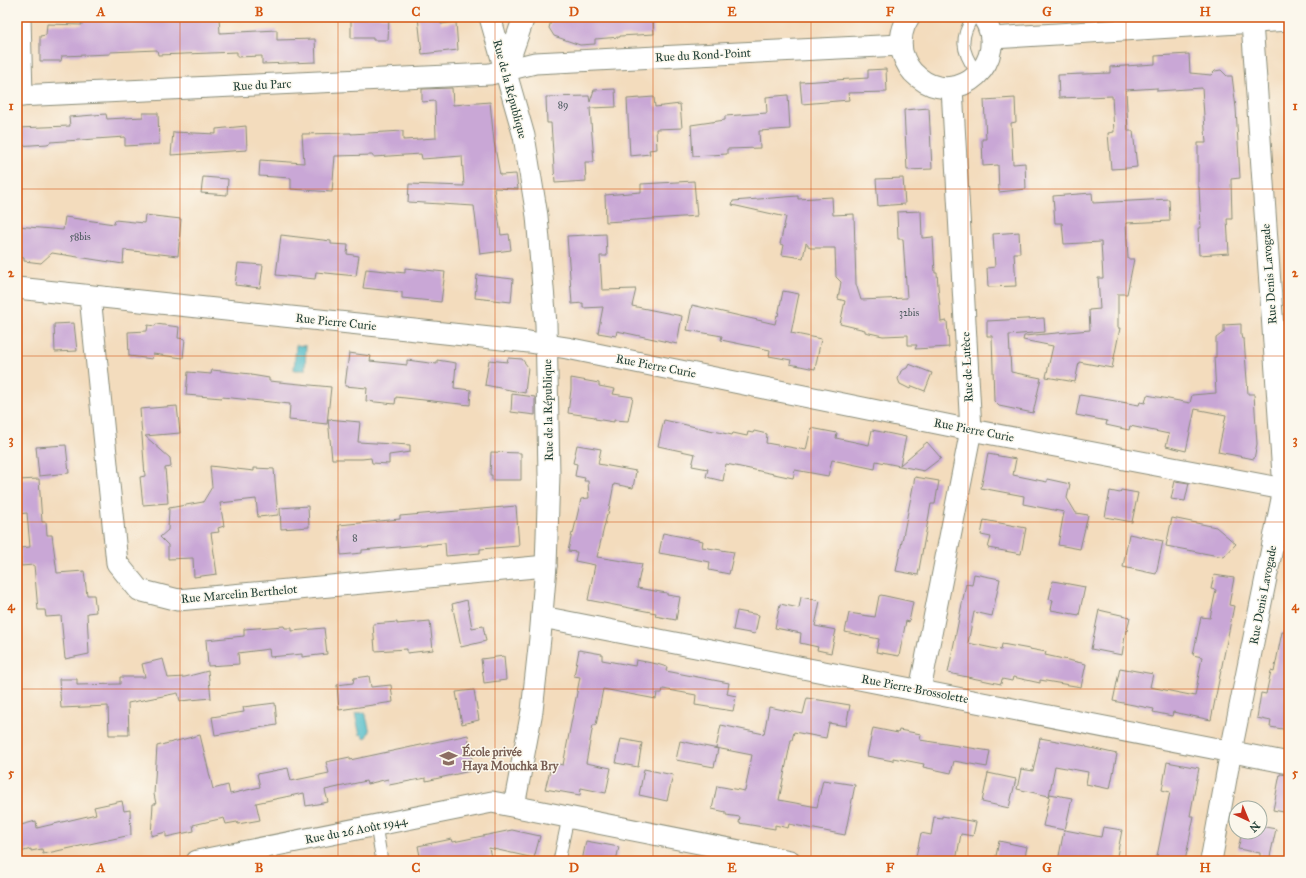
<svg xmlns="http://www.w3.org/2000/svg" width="1306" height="878" font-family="'IM FELL Great Primer',serif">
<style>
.water{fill:#4ebbc8;stroke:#367c7e}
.building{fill:#c9a7d6}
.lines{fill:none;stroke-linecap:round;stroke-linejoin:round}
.service-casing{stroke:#898c78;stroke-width:13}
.minor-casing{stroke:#898c78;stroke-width:23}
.service{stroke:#fff;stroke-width:11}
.minor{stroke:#fff;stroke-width:21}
.grid{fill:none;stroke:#d45610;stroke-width:1;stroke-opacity:0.55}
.labels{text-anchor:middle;stroke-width:3;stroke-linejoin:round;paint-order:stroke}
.number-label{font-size:10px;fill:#4a585c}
.street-label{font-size:12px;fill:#1f3d34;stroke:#fbf7ec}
.education-label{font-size:12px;font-weight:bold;fill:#785e54;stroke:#fbf7ec;text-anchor:start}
.neatline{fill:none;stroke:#d45610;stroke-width:1.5}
.grid-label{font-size:13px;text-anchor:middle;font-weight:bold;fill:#d45610}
</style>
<rect width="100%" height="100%" fill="#fbf7ec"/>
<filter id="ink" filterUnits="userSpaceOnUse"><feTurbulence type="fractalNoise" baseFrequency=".025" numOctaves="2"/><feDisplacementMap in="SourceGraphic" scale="8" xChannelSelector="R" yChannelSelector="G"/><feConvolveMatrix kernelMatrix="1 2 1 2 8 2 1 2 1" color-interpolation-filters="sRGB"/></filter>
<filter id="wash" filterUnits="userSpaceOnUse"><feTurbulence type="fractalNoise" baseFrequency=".012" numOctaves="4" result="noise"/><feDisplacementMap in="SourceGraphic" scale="16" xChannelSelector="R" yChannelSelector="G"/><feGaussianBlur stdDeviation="0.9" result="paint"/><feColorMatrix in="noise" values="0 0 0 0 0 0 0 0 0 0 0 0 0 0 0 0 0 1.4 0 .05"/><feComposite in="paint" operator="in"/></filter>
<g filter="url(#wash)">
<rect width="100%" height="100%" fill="#f3dcbd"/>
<g class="water">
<polygon points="296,345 306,346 305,370 294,370"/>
<polygon points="365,712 370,732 368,733 368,736 365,738 361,734 360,735 355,714"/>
</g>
<g id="blocks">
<g class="building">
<polygon points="127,17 181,17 181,19 219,18 220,33 277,30 277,40 315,39 316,62 262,64 262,56 237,57 237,52 158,55 157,50 110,52 110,54 62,56 61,61 40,61 40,36 46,35 47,24 82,25 81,19"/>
<polygon points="351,17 389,17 388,40 373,40 373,38 351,38"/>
<polygon points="418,17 441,17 441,24 456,22 458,50 422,54"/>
<polygon points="552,17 653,17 654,34 620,36 620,37 595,39 595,44 580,45 554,36 549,28"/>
<polygon points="1189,54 1190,73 1211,75 1215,71 1221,70 1227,76 1232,76 1236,108 1240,178 1231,179 1232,219 1227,219 1229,253 1199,255 1198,228 1201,228 1199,187 1198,187 1198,143 1206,143 1202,88 1157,91 1157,88 1126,90 1128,131 1133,131 1137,167 1128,168 1111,169 1108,133 1114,132 1112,96 1059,98 1058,75 1110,73 1110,67 1155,64 1155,56"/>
<polygon points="886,69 887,92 848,93 849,100 802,104 800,82 868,78 868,70"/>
<polygon points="452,88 453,105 490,102 494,142 500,175 516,174 518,189 494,188 501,235 509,234 511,250 480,254 474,206 408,202 409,184 464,186 462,156 422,159 421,154 373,157 373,155 335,156 332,192 291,189 291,178 259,176 260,160 304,163 302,134 351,133 351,134 403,131 403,140 436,138 435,101 422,102 422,89"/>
<polygon points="615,89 616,107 590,108 594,162 585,162 586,181 555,183 551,123 547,123 546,97 589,96 590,102 594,90"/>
<polygon points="788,95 790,129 759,131 760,148 727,149 727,154 693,156 691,125 725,120 725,116 767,113 766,97"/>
<polygon points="654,97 655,107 680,104 682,128 656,129 657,149 649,150 650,154 630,156 627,99"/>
<polygon points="1015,98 1016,122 1011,123 1013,164 1025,163 1026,189 999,192 998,165 983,166 982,139 986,139 984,100"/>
<polygon points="929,108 932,169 907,170 904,110"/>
<polygon points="143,113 158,113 159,144 125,146 125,137 50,142 50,143 47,144 17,146 17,128 70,126 69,117 106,114 107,119 143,117"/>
<polygon points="246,126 247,150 171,155 173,132 216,134 216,129"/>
<polygon points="203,177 228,179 227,195 201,193"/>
<polygon points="903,178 905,204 878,206 876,179"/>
<polygon points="694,181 697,216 606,222 605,195 641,192 641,184"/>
<polygon points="1092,193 1093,203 1169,199 1170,221 1126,223 1128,259 1134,259 1127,294 1118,294 1118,328 1120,328 1112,368 1079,362 1075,382 1046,377 1053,346 1023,340 1024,336 1090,330 1089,310 1100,309 1098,278 1103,278 1101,242 1064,244 1062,223 1055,223 1053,196"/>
<polygon points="798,196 798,199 832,197 833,215 854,214 856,284 861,300 907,298 903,239 898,239 897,212 921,211 922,238 933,237 935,273 937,273 941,322 947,321 949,347 915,349 917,345 908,345 908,335 883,336 865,332 865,330 840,324 845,301 838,299 841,282 836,277 835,248 810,248 806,243 803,258 782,255 784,245 780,244 786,217 732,205 733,201"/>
<polygon points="145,215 181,219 178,256 124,250 123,264 52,253 41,263 24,261 24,258 17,257 17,226 63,230 65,217 114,224 115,220 144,223"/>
<polygon points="1019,232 1020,253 1014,253 1016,286 988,287 987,268 995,267 993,234"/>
<polygon points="606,234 607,256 600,256 602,290 636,289 632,306 682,316 677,344 617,331 616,336 598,333 603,307 583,308 583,303 572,304 567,236"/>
<polygon points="281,235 331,241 331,244 348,245 347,254 359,256 356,276 316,272 315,279 276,275"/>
<polygon points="238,263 263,265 260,288 235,285"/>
<polygon points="405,268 445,272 441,302 402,298 402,292 363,288 366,269 405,273"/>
<polygon points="477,275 513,279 511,302 475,298"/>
<polygon points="783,291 799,294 791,333 821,339 815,369 790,364 791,360 769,356 770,350 721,340 722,336 687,330 692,305 775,324 777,315 778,316"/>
<polygon points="1044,318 1045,332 1009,335 1011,372 1041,378 1033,413 999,406 994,401 992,336 987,336 987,321"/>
<polygon points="74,323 77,351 55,352 54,324"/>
<polygon points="156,324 179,327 178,338 185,339 183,358 153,354 152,359 129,356 128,332 147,331 148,325 155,326"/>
<polygon points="1241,324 1241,335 1242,339 1244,339 1248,394 1254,394 1257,444 1254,459 1218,452 1226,415 1195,409 1186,451 1166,446 1169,434 1130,426 1129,430 1106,425 1107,421 1076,415 1080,395 1139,405 1140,402 1145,403 1147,395 1190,403 1192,395 1216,393 1214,357 1216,357 1216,338 1224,332 1224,325"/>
<polygon points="349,353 371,356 370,361 407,365 407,360 437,364 437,360 456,363 454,388 471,390 470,405 396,397 395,404 366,401 367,388 345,386"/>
<polygon points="508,358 522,359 528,367 525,393 485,385 489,360 507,362"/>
<polygon points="909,364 932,373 925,391 912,386 910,389 900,384 898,379 901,371 907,368"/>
<polygon points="212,370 251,374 251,375 269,378 269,381 331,387 327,424 289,420 290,404 222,397 222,398 186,395 188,372 211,374"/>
<polygon points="571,378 599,383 599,386 615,389 613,394 633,397 628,421 614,420 614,422 595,419 595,417 568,413 571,390"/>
<polygon points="512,394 535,397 535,415 511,412"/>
<polygon points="177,406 180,433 145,436 170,458 171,467 165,468 168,503 143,505 140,477 145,476 140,409"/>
<polygon points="328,419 360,422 358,442 410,445 410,452 389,455 389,464 372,463 371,458 362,459 332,459"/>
<polygon points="664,420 732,435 733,433 747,436 748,432 753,433 754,431 767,434 766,443 806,450 811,428 837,433 836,438 869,445 872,430 906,437 900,465 927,442 941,458 924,471 876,461 875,469 832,460 828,476 795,470 793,478 726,464 723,481 706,477 708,469 692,466 695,454 658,446"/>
<polygon points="66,445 69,473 39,476 36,447"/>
<polygon points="577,445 601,449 598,464 636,471 633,488 614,484 608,515 607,515 597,557 642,564 637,588 667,593 667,595 680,597 676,620 655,616 656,613 588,600 595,565 575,561 577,552 568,551 572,533 573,534 581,499 589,498 588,481 584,481 585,478 575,476 577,464 573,463"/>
<polygon points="491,452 521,453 521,480 492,480 492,475 490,475"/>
<polygon points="988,454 1016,459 1013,475 1047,482 1047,479 1070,484 1067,498 1076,513 1088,515 1080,549 1058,545 1064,512 1023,504 1024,496 981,488"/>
<polygon points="210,466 254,471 254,468 274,469 278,515 258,517 256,499 220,503 224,526 218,528 219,532 211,533 217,574 194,577 193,558 168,559 168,545 160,537 168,530 169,508 203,502 212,487"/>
<polygon points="915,477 939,481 935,504 931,504 918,575 896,571"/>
<polygon points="39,479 42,522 46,522 47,535 52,535 57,573 84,571 87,595 94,595 96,612 87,613 89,654 65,659 61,616 46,617 45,610 38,610 34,565 21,566 20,548 30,547 27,513 17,514 17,480"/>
<polygon points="1175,481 1189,483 1185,501 1171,499"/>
<polygon points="1121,490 1138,493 1132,522 1105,517 1110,491 1120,493"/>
<polygon points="308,506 309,527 281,529 280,508"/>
<polygon points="516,506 519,546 480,549 480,553 446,556 445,543 362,550 362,553 341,555 339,525 400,519 400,516"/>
<polygon points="1172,518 1216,527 1236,544 1224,557 1166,546"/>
<polygon points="984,520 1026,528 1021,554 988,548 991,537 981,535"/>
<polygon points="663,533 703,541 702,547 734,552 729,574 709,570 710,562 659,553"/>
<polygon points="1129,534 1163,541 1156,574 1123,567"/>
<polygon points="974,574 1000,579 992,616 974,612 968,643 1001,650 1002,644 1046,652 1045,655 1086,664 1081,687 1040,680 1040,683 1013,677 1012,681 1002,679 1001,684 948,673 966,584 972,585"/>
<polygon points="1214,575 1234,578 1229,605 1234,606 1211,720 1173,712 1172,716 1153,712 1154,709 1113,701 1120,668 1153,674 1150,687 1195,696 1202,657 1193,655 1201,617 1210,618 1216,590 1211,589"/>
<polygon points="1053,581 1085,587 1079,615 1051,610 1053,600 1049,599"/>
<polygon points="881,595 913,602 909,622 906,621 899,656 876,652 879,639 845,632 849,613 875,617 879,596"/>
<polygon points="801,597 820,601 815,626 836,630 831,653 817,650 818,647 800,643 801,633 775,628 780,604 799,608"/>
<polygon points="467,600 472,628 483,626 486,641 461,647 452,604"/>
<polygon points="1099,610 1130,617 1127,631 1126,630 1122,655 1091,649"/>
<polygon points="737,611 759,615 755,634 733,630"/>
<polygon points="430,621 433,650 407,653 407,649 375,651 373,624 397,622 397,624"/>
<polygon points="284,626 285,628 292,628 292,631 324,628 327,654 302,657 302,654 270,657 269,649 238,653 239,664 208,666 206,640 244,636 244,629"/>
<polygon points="1282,632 1289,633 1289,730 1270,727 1271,721 1257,718 1261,693 1266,694 1271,671 1274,672"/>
<polygon points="579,650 602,654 602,660 635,666 636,660 657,664 667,667 666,671 729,683 727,694 736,696 733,711 695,705 696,695 663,689 662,693 657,693 656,699 603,689 596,725 593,725 586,763 611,768 606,793 581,788 580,795 545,789 552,763 563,765 580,677 574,676"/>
<polygon points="504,656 506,680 484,683 481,659"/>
<polygon points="163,659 168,678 185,677 208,671 211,698 180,701 178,693 128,703 129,735 109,735 108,706 61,708 59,679 77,679 77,685 120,684 120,677 145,677 142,664"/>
<polygon points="369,676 371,687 391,685 393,702 339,710 337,685 353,683 354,678"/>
<polygon points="474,690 479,720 462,724 456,692"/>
<polygon points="807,698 850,705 846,726 829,723 826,738 794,732 792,740 791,740 779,800 817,807 823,780 855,785 845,835 789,824 788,828 775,825 775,829 739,823 740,817 726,815 726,812 712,809 717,786 745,791 752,755 716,748 721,725 764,734 769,707 803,714"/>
<polygon points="275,703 277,725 215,735 212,717 244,712 243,707"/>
<polygon points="873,728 898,733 899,730 921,734 920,740 990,751 987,767 954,761 951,773 923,767 924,764 893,758 893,761 867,756"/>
<polygon points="200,735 213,789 228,785 230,794 260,787 257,774 288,768 291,781 329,773 326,762 350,757 350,760 468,735 472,759 468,760 470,771 426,781 426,778 389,785 388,779 367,784 366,781 325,790 328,802 306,806 304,793 256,803 260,820 238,824 237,822 226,824 224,818 193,825 194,831 166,837 166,832 151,836 153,804 156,804 154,794 157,746"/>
<polygon points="1040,738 1086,746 1086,747 1117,754 1110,789 1086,784 1088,772 1055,766 1049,796 1017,789 1021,769 1033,771"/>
<polygon points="621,739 642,743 638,767 616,763"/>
<polygon points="680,741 718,749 714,767 676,760"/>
<polygon points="1167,762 1199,768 1190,816 1194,816 1185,861 1156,861 1170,792 1162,790"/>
<polygon points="644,769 673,775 667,801 639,795"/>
<polygon points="988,773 1016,779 1009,808 982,802"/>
<polygon points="1280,774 1289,775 1289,813 1273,810"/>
<polygon points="1050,794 1072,798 1065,830 1101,837 1103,827 1122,830 1116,861 1058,861 1064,830 1043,826"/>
<polygon points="122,801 124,811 130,810 131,835 43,854 42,849 31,851 31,849 17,853 17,826 36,821 37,828 96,814 94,807"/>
<polygon points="942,816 976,822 973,836 961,834 956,861 915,861 921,833 931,835 934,817 942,818"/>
<polygon points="1260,826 1276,829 1269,861 1260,861 1260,853 1238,849 1242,832 1260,832"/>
<polygon points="512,830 540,836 534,858 489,848 491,857 474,861 421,861 418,846 452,839 453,842"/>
<polygon points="586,841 619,847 616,861 582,861"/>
<polygon points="999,841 1027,847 1024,861 995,861"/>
</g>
</g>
</g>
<g filter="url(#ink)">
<use href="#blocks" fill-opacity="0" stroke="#898c78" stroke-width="1"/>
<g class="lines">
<defs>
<g id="service">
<path d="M973 17C960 37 961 50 975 70"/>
<polyline points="376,826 382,861"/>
<polyline points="559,861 568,818"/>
</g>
<g id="minor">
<polyline points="20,17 22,96"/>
<polyline points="490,17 524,136 537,216 546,324 549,475 546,566 540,638 532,711 514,806"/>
<path d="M909 17C902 27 900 40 902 52 905 62 910 71 918 77 958 110 1012 60 983 17"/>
<polyline points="992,38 1289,20"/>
<polyline points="506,69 524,17"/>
<polyline points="17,96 490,74 535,63 901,45"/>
<polyline points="17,288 529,342 567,348 971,430 1289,490"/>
<polyline points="90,296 117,563 139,590 178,600 546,566"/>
<polyline points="542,617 1289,763"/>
<polyline points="920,690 971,430 952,88"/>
<polyline points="197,861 492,802 790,861"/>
<polyline points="1211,861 1231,751 1284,489 1252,22 1249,17"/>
</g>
</defs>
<use href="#service" class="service-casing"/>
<use href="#minor" class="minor-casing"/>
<use href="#service" class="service"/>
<use href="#minor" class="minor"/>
</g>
</g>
<path class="grid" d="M180 17V861M338 17V861M495 17V861M653 17V861M811 17V861M968 17V861M1126 17V861M17 189H1289M17 356H1289M17 522H1289M17 689H1289"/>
<defs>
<symbol id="school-bare" viewBox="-9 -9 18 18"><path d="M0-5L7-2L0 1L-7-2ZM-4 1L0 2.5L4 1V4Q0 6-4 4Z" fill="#8d6e63" stroke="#fbf7ec" stroke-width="2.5" paint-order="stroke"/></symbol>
</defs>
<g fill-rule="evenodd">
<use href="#school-bare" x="436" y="746" width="25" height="25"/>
</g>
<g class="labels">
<g class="number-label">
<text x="563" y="108">89</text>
<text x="80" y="240">58bis</text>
<text x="909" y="316">32bis</text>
<text x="355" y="541">8</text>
</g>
<g class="street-label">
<text transform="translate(703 55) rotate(-3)" y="4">Rue du Rond-Point</text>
<text transform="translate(262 85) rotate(-3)" y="4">Rue du Parc</text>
<text transform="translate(510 89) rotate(75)" y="4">Rue de la République</text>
<text transform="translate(1269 274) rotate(-94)" y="4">Rue Denis Lavogade</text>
<text transform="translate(336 322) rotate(6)" y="4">Rue Pierre Curie</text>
<text transform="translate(656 366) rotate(11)" y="4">Rue Pierre Curie</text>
<text transform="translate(967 367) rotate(-93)" y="4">Rue de Lutèce</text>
<text transform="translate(548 410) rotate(-91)" y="4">Rue de la République</text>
<text transform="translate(974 430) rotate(11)" y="4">Rue Pierre Curie</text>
<text transform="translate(239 594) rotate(-5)" y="4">Rue Marcelin Berthelot</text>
<text transform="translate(1263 595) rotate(-79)" y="4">Rue Denis Lavogade</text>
<text transform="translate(915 689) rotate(11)" y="4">Rue Pierre Brossolette</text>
<text transform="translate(356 830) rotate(-11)" y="4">Rue du 26 Août 1944</text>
</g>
<g class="education-label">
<text x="462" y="756">École privée<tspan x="462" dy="14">Haya Mouchka Bry</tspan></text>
</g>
</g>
<rect width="1306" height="878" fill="none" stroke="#fbf7ec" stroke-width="44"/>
<g transform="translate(1248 820) rotate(136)"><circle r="19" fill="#fbf7ec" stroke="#a3ada2"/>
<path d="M0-3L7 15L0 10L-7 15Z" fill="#c8321e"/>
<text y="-6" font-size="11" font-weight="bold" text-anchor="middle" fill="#1f3d34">N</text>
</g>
<rect x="22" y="22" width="1262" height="834" class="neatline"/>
<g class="grid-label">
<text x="101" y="16">A</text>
<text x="259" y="16">B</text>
<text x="416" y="16">C</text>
<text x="574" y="16">D</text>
<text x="732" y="16">E</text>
<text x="890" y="16">F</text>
<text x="1047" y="16">G</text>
<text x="1205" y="16">H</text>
<text x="11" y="110">1</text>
<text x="1295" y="110">1</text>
<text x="11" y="277">2</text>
<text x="1295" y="277">2</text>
<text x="11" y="444">3</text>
<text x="1295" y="444">3</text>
<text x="11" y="610">4</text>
<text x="1295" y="610">4</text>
<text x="11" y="777">5</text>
<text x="1295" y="777">5</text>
<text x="101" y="872">A</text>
<text x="259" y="872">B</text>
<text x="416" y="872">C</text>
<text x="574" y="872">D</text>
<text x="732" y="872">E</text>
<text x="890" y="872">F</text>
<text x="1047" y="872">G</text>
<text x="1205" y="872">H</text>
</g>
</svg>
